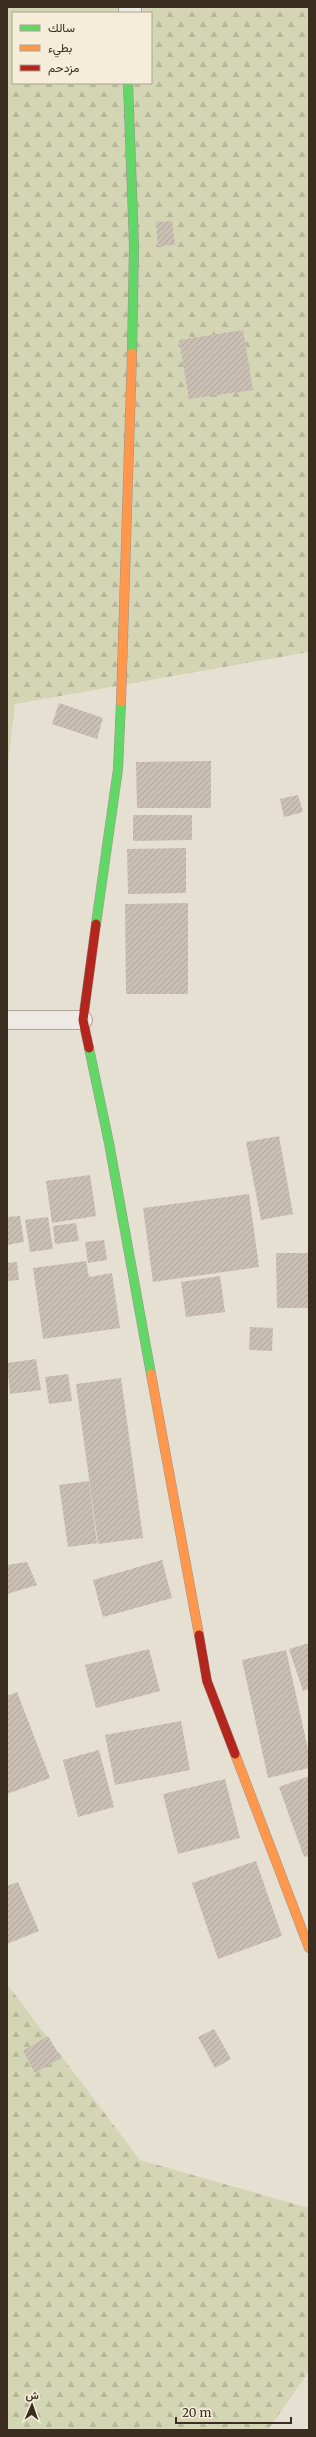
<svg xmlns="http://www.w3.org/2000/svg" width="316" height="2437" font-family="Merriweather,Vazirmatn,serif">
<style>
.forest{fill:url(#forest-firs);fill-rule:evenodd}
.building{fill:url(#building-hatch)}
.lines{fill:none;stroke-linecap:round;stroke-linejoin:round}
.lane-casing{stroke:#aca59a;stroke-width:20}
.street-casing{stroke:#aca59a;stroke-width:24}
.fast-casing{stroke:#9b958a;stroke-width:10}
.slow-casing{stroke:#9b958a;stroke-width:10}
.jam-casing{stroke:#9b958a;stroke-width:10}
.lane{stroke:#eeeae3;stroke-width:18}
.street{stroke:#eeeae3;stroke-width:22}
.fast{stroke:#63d668;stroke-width:9}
.slow{stroke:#ff974d;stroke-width:9}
.jam{stroke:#b3261e;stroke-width:9}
</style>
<defs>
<pattern id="forest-firs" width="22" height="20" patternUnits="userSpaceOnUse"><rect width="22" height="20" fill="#d4d5b5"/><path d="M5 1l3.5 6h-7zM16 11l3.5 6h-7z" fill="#b7b79b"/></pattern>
<pattern id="building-hatch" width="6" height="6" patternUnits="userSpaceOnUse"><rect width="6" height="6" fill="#c9bfb3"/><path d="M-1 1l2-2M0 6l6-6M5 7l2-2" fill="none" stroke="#aea49a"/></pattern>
</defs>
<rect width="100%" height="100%" fill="#e6e0d2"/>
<g class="forest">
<path d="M7 7H309V652L15 704 7 773ZM13 13H151V83H13Z"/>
<polygon points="7,1984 140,2160 309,2208 309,2371 268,2430 7,2430"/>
</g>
<g class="building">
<polygon points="172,221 175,245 158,246 156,222"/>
<polygon points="243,330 253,390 189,399 179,340"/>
<polygon points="59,703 103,718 97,739 52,724"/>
<polygon points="211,761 211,808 137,808 136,762"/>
<polygon points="298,795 303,812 284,817 280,799"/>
<polygon points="133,815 192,815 192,840 133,841"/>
<polygon points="186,848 186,893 128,894 127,849"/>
<polygon points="188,903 188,994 126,994 125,904"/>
<polygon points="279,1136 293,1214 261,1220 246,1142"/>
<polygon points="90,1175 96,1216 52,1223 46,1181"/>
<polygon points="249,1194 259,1267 153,1282 143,1208"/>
<polygon points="20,1216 24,1242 7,1245 7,1217"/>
<polygon points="48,1217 53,1249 30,1252 25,1220"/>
<polygon points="76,1223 79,1241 55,1244 53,1226"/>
<polygon points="104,1240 107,1260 88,1263 85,1242"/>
<polygon points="276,1253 309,1253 309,1308 277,1308"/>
<polygon points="86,1261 89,1277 112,1273 120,1328 43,1339 33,1268"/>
<polygon points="17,1262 19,1280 7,1281 7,1263"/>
<polygon points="220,1276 225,1312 186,1317 181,1282"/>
<polygon points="250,1327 273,1328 272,1351 249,1350"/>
<polygon points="36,1359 41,1390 10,1394 7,1363"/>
<polygon points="68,1374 72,1401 49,1404 45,1377"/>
<polygon points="121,1378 143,1538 98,1544 76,1384"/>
<polygon points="89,1481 97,1543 68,1547 59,1485"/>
<polygon points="162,1560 172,1598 103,1617 93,1580"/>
<polygon points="27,1562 37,1585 7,1594 7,1565"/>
<polygon points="309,1643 309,1689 303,1691 289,1649"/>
<polygon points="149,1649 160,1691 96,1708 85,1665"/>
<polygon points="286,1650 309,1754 309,1768 268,1778 242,1660"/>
<polygon points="17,1692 50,1778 7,1794 7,1696"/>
<polygon points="181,1721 190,1770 115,1785 105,1735"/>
<polygon points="99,1750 114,1807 78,1817 63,1760"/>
<polygon points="309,1776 309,1856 304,1857 279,1787"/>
<polygon points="225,1779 240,1838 178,1854 163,1794"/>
<polygon points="256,1861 282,1936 218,1959 192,1883"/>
<polygon points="18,1882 39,1931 7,1944 7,1886"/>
<polygon points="214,2029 231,2059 215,2068 198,2037"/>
<polygon points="48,2036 61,2058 35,2073 23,2051"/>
</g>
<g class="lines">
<defs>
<polyline id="lane" points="7,1020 83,1020"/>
<polyline id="street" points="130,13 130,7"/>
<g id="fast">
<polyline points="128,83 134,245 132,353"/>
<polyline points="96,924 118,769 121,702"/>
<polyline points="89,1048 109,1143 151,1374"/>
</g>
<g id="slow">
<polyline points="121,702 132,353"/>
<polyline points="151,1374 199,1635"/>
<polyline points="235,1754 309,1948"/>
</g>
<g id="jam">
<polyline points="89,1048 83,1020 96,924"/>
<polyline points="199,1635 207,1681 235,1754"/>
</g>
</defs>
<use href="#lane" class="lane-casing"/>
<use href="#street" class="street-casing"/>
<use href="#fast" class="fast-casing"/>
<use href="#slow" class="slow-casing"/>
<use href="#jam" class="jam-casing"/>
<use href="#lane" class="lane"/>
<use href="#street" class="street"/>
<use href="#fast" class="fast"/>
<use href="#slow" class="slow"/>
<use href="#jam" class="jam"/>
</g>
<rect width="316" height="2437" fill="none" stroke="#3b2e21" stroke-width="16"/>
<rect x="12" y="12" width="140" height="72" fill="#f5edd9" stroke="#aba18f"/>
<rect x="20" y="25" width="20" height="6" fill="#63d668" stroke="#aba18f"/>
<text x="48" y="32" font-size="12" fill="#3b2e21">سالك</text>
<rect x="20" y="45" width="20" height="6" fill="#ff974d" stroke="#aba18f"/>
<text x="48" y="52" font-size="12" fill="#3b2e21">بطيء</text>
<rect x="20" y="65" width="20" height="6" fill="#b3261e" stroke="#aba18f"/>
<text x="48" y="72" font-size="12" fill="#3b2e21">مزدحم</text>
<g transform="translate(32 2405) rotate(2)" stroke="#f5edd9" stroke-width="3" paint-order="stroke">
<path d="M0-3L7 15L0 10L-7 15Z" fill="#3b2e21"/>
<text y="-6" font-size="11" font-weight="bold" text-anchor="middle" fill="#3b2e21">ش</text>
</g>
<path d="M176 2417v6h115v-6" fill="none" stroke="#3b2e21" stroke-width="2"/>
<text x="182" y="2417" font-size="12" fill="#3b2e21" stroke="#f5edd9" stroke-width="3" paint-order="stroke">20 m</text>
</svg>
